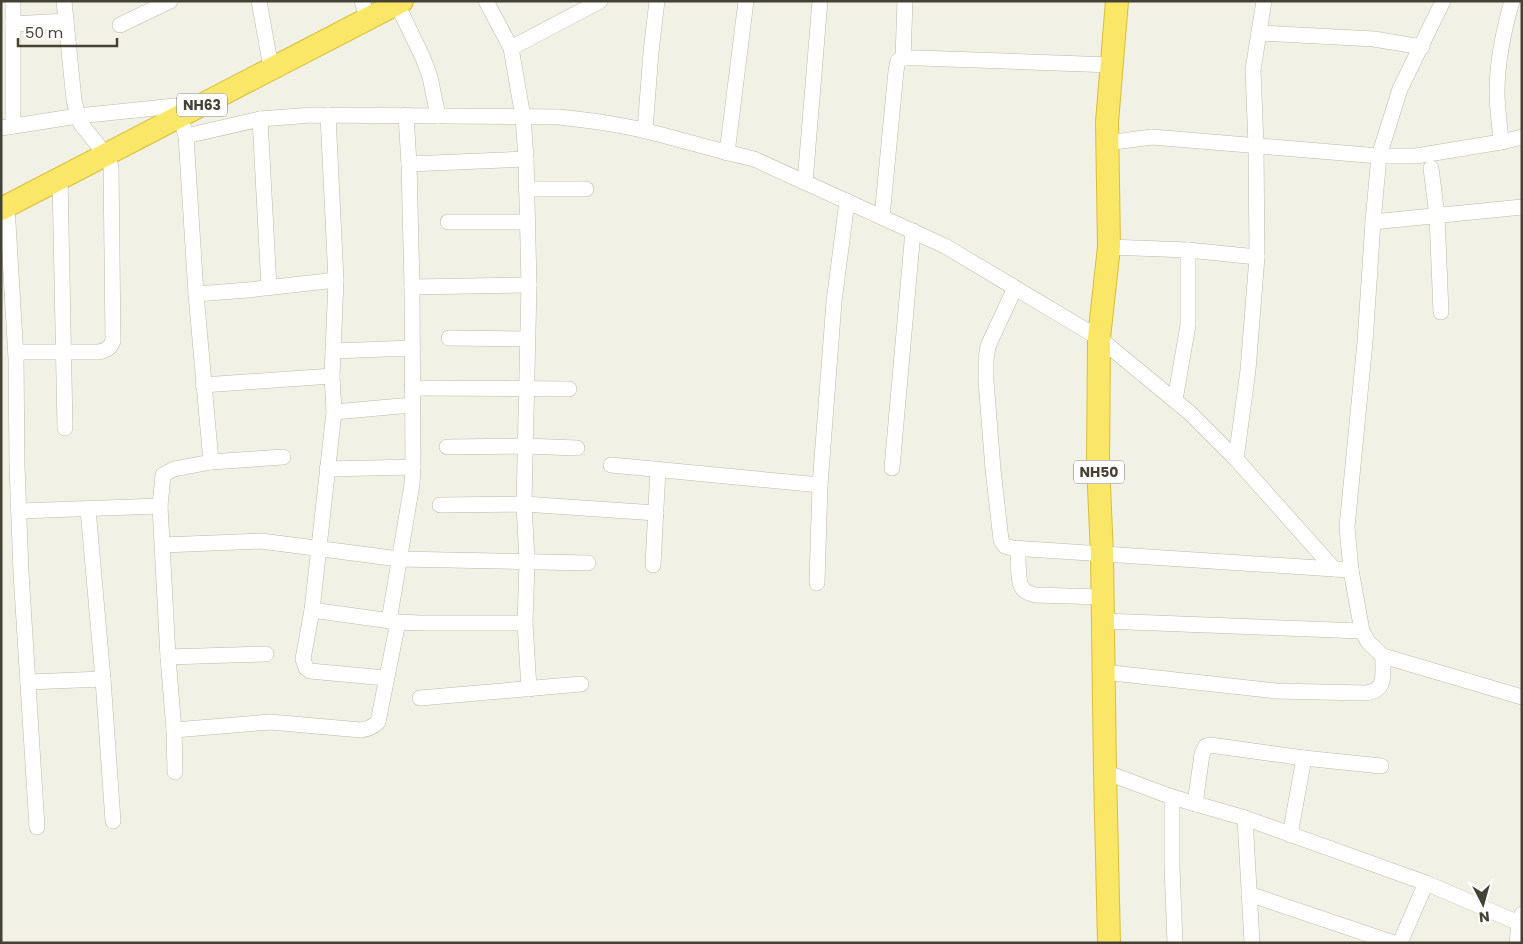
<svg xmlns="http://www.w3.org/2000/svg" width="1523" height="944" font-family="Poppins,sans-serif">
<style>
.lines{fill:none;stroke-linecap:round;stroke-linejoin:round}
.minor-casing{stroke:#bdbaa8;stroke-width:16}
.highway-casing{stroke:#d9be38;stroke-width:24}
.minor{stroke:#fff;stroke-width:15}
.highway{stroke:#fae768;stroke-width:22}
.labels{text-anchor:middle;stroke-width:4;stroke-linejoin:round;paint-order:stroke}
.shield{fill:#fff;stroke:#7c7a72;stroke-width:1}
.shield-label{font-size:14px;font-weight:bold;fill:#444135}
</style>
<rect width="100%" height="100%" fill="#f2f1e5"/>
<g class="lines">
<defs>
<g id="minor">
<polyline points="13,1 13,126"/>
<polyline points="259,1 271,68"/>
<polyline points="362,1 368,19"/>
<polyline points="486,1 511,48 523,117 526,159 529,285 524,504 527,561 525,623 529,689"/>
<polyline points="397,4 423,58 430,77 438,116"/>
<polyline points="13,24 66,21"/>
<polyline points="120,25 170,1"/>
<polyline points="1259,33 1374,39 1422,47"/>
<polyline points="511,48 600,1"/>
<polyline points="903,58 905,1"/>
<polyline points="328,115 336,280 332,376 334,412 312,610 303,659 306,668 310,671 386,678"/>
<polyline points="260,119 269,288"/>
<polyline points="1,128 78,116 175,106 180,116 186,136 196,294 211,462 174,469 163,475 160,506 168,657 174,730 175,772"/>
<polyline points="645,130 651,52 657,1"/>
<path d="M186 136 260 119 312 115 559 117C588 120 618 124 646 131 683 140 718 151 754 159L945 246 1099 338 1190 413 1236 459 1334 569 1351 570 1362 631 1368 642 1383 656 1522 697"/>
<path d="M1501 142C1500 126 1497 109 1497 92 1497 64 1504 29 1512 1"/>
<polyline points="1107,143 1152,137 1379,156 1400,89 1443,1"/>
<polyline points="727,153 746,1"/>
<polyline points="409,164 526,159"/>
<polyline points="1431,168 1437,216 1441,312"/>
<polyline points="60,178 65,428"/>
<polyline points="805,182 820,1"/>
<polyline points="526,189 586,189"/>
<polyline points="7,206 16,358 17,466 21,573 37,827"/>
<polyline points="882,217 896,71 898,61 903,58 919,58 1112,65"/>
<polyline points="448,222 527,222"/>
<polyline points="1373,222 1522,207"/>
<polyline points="1109,247 1188,250 1257,257"/>
<polyline points="412,287 529,285"/>
<polyline points="1015,288 988,346 986,359 986,381 993,469 1001,540 1005,546 1012,548 1334,569"/>
<polyline points="196,294 248,290 336,280"/>
<polyline points="449,338 527,339"/>
<polyline points="333,351 412,348"/>
<path d="M16 352H99C107 350 110 348 113 341L111 166 98 145 81 124 78 116 74 100 64 1"/>
<polyline points="203,385 332,376"/>
<polyline points="412,388 569,389"/>
<polyline points="1175,400 1188,325 1188,250"/>
<polyline points="334,412 412,405"/>
<polyline points="447,447 525,446 577,448"/>
<polyline points="1236,459 1248,370 1257,257 1256,145 1253,70 1264,1"/>
<polyline points="211,462 283,457"/>
<polyline points="611,465 820,485"/>
<polyline points="892,468 913,231"/>
<polyline points="327,469 413,467"/>
<polyline points="440,505 524,504 656,513"/>
<polyline points="88,509 103,679 113,821"/>
<polyline points="19,511 160,506"/>
<polyline points="163,545 261,541 399,559 588,563"/>
<path d="M1018 548C1018 557 1018 580 1021 586 1024 592 1030 593 1035 595L1103 597"/>
<polyline points="653,565 658,469"/>
<polyline points="1351,570 1347,527 1365,342 1373,222 1379,156 1416,156 1501,142 1522,137"/>
<polyline points="817,583 820,485 834,302 847,201"/>
<polyline points="312,610 398,622 420,623 525,623"/>
<polyline points="389,621 412,484 413,467 412,287 409,164 406,115"/>
<polyline points="1103,621 1362,631"/>
<polyline points="168,657 266,654"/>
<path d="M1103 672 1276 691 1365 693C1388 691 1382 674 1383 656"/>
<polyline points="28,682 103,679"/>
<polyline points="420,698 581,684"/>
<path d="M174 730 270 722 361 730C368 729 373 727 378 722L398 622"/>
<polyline points="1105,772 1172,797 1245,818 1426,883 1519,923 1522,914"/>
<polyline points="1172,797 1172,866 1175,943"/>
<polyline points="1195,804 1202,754 1206,746 1210,745 1304,758 1381,766"/>
<polyline points="1245,818 1252,943"/>
<polyline points="1290,835 1304,758"/>
<polyline points="1249,894 1394,943"/>
<polyline points="1400,943 1426,883"/>
<polyline points="1517,943 1519,923 1522,924"/>
</g>
<g id="highway">
<polyline points="1,209 402,1"/>
<polyline points="1109,943 1105,772 1102,554 1098,465 1099,338 1109,247 1107,122 1117,1"/>
</g>
</defs>
<use href="#minor" class="minor-casing"/>
<use href="#highway" class="highway-casing"/>
<use href="#minor" class="minor"/>
<use href="#highway" class="highway"/>
</g>
<g class="labels">
<g class="shield">
<rect x="177" y="93.5" width="50" height="23" rx="4"/>
<rect x="1074" y="460.5" width="50" height="23" rx="4"/>
</g>
<g class="shield-label">
<text x="202" y="110">NH63</text>
<text x="1099" y="477">NH50</text>
</g>
</g>
<rect width="1523" height="944" fill="none" stroke="#444135" stroke-width="5"/>
<g transform="translate(1483 904) rotate(174)" stroke="#ffffff" stroke-width="4" paint-order="stroke">
<path d="M0-4L9 19L0 12L-9 19Z" fill="#444135"/>
<text y="-8" font-size="14" font-weight="bold" text-anchor="middle" fill="#444135">N</text>
</g>
<path d="M18 38v8h99v-8" fill="none" stroke="#444135" stroke-width="2.5"/>
<text x="25" y="38" font-size="15" fill="#444135" stroke="#ffffff" stroke-width="4" paint-order="stroke">50 m</text>
</svg>
